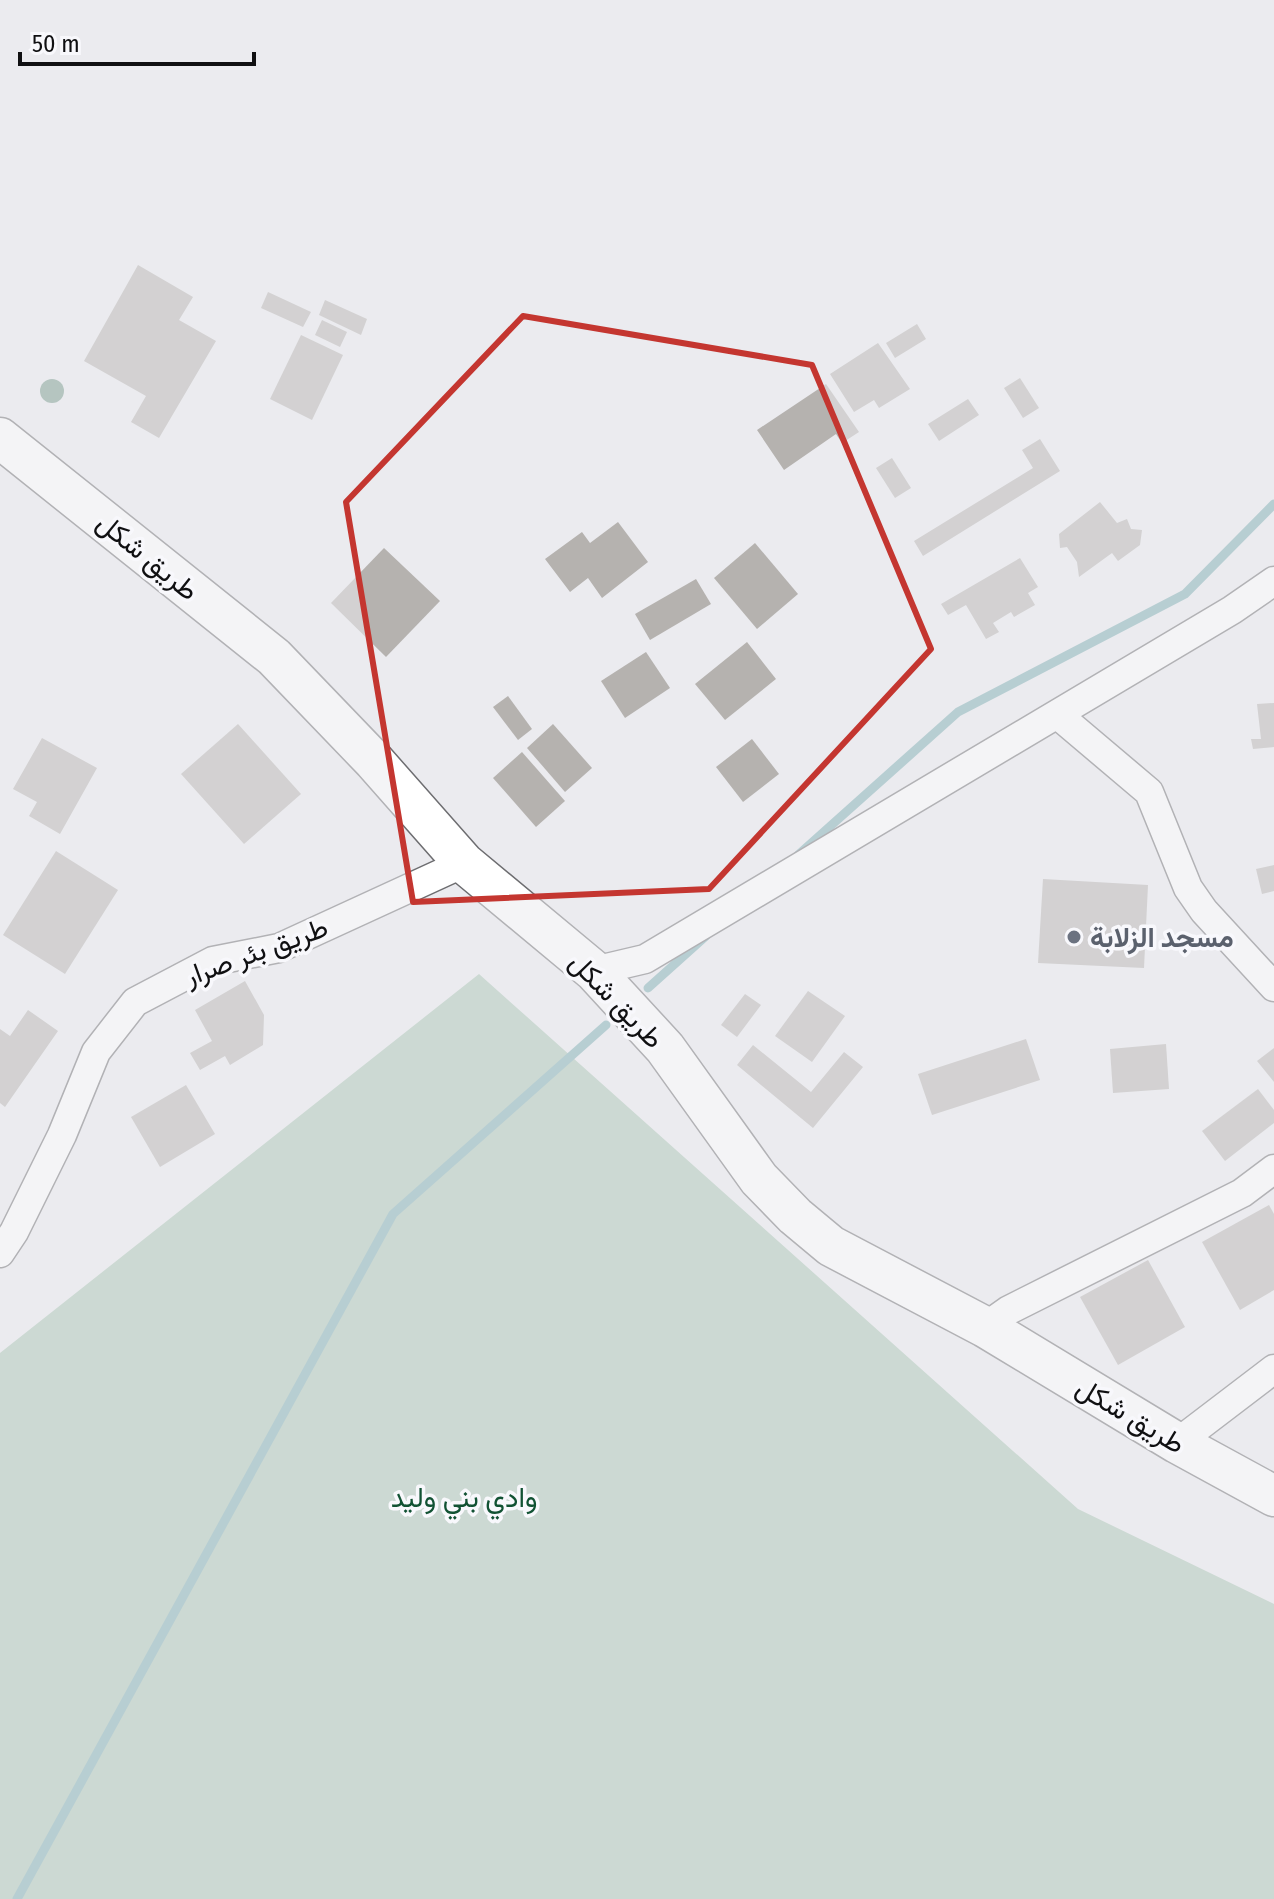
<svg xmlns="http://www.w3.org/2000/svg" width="1274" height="1899" font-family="'Fira Sans Condensed',Vazirmatn,sans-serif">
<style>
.green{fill:#a6c3b1}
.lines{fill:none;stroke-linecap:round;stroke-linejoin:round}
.stream{stroke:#79abb0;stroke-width:9}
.building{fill:#b5b2af}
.minor-casing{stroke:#6d6d70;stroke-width:31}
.secondary-casing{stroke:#6d6d70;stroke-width:43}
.minor{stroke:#fff;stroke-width:28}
.secondary{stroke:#fff;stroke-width:40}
.tree{fill:#739788}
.marked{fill:none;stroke:#c43630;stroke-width:6;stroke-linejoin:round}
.worship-dot{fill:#6b7280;stroke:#f8f8fc;stroke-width:3}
.labels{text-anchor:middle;stroke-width:7;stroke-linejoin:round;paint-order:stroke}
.street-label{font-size:28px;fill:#101012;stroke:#f8f8fc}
.worship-label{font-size:28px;font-weight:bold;fill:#5b616d;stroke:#f8f8fc;text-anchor:start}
.park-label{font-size:28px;fill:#115233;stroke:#f8f8fc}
</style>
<rect width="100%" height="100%" fill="#ebebef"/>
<polygon class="green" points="479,974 1078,1509 1274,1604 1274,1899 0,1899 0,1353"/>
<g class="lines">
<g class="stream">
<polyline points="798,855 958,712 1185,594 1274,504"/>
<polyline points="648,988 706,936"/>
<polyline points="17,1899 393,1214 606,1025"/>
</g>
</g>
<g class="building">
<polygon points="138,265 193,297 179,320 216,341 159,438 131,422 146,396 84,361"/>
<polygon points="268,292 311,312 303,327 261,308"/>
<polygon points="325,300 367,319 361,335 319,315"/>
<polygon points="322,320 347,332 340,347 315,335"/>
<polygon points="917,324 926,339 895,358 886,343"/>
<polygon points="301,335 343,355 312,420 270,399"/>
<polygon points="878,343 910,389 879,408 874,400 854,412 830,374"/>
<polygon points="1020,378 1039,408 1023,418 1004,388"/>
<polygon points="826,384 859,432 842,443 836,434 784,470 757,430"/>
<polygon points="968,399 979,415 939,441 928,424"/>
<polygon points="1040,439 1060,471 923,556 914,541 1033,468 1022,450"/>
<polygon points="892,458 911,488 895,498 876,468"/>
<polygon points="1100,502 1117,523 1127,519 1131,529 1142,530 1140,545 1118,561 1112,553 1079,577 1077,562 1067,547 1060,548 1059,534"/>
<polygon points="618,522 648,562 602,598 588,578 570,592 545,559 582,532 590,543"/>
<polygon points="755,543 798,594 757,629 714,578"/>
<polygon points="384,548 440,601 386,657 331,603"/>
<polygon points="1020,558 1038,587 1028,593 1035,605 1014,617 1011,612 993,623 999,632 986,639 966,605 948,615 941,604"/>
<polygon points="696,579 711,604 650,640 635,614"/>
<polygon points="747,642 776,679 725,720 695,684"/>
<polygon points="646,652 670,688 625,718 601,681"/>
<polygon points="508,696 532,729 518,740 493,707"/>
<polygon points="1274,703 1274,747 1253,749 1251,739 1261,739 1257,704"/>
<polygon points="238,724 301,794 244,844 181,774"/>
<polygon points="553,724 592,768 565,792 527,748"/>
<polygon points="42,738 97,768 60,834 29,816 37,802 13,789"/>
<polygon points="752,739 779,774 743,802 716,767"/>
<polygon points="522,752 565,801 536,827 493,778"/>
<polygon points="56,851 118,890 65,974 3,935"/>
<polygon points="1274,865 1274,891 1262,894 1256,869"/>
<polygon points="1043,879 1148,885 1144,968 1038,963"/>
<polygon points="245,981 264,1015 263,1045 230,1065 225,1056 200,1070 190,1053 212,1041 195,1010"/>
<polygon points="808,991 845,1016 812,1062 775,1036"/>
<polygon points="745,994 761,1005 737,1037 721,1025"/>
<polygon points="28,1010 58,1031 5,1107 0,1103 0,1029 10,1036"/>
<polygon points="1026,1039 1040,1080 932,1115 918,1074"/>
<polygon points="1166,1044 1169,1089 1113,1093 1110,1049"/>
<polygon points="753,1045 811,1092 844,1052 863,1067 813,1128 737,1065"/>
<polygon points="1274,1048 1274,1082 1257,1061"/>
<polygon points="186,1085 215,1134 160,1167 131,1117"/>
<polygon points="1258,1089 1274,1110 1274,1123 1225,1161 1202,1131"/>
<polygon points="1269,1205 1274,1214 1274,1290 1240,1310 1202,1242"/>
<polygon points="1148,1260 1185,1327 1118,1365 1080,1297"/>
</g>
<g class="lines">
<defs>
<g id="minor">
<polyline points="1058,715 1149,792 1188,888 1204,911 1274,987"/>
<polyline points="594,971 645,959 1232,610 1274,581"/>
<polyline points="0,1253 14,1232 62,1135 96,1052 135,1002 213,961 279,948 464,863"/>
<polyline points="985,1327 1009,1310 1242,1193 1274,1169"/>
<polyline points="1177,1443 1274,1369"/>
</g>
<polyline id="secondary" points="0,438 274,657 374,761 464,863 594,971 665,1048 759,1179 795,1216 831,1246 985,1327 1177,1443 1274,1496"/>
</defs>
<use href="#minor" class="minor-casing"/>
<use href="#secondary" class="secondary-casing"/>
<use href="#minor" class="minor"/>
<use href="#secondary" class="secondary"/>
</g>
<circle class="tree" cx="52" cy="391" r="12"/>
<path d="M0 0H1274V1899H0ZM523 316 812 365 931 649 709 889 413 902 346 502Z" fill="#ebebef" fill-opacity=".55" fill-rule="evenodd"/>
<path class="marked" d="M523 316 812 365 931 649 709 889 413 902 346 502Z"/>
<circle class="worship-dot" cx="1074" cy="937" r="8"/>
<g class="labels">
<g class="street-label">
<text transform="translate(148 556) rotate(39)" y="10">طريق شكل</text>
<text transform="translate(256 951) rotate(-20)" y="10">طريق بئر صرار</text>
<text transform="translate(617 1000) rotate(46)" y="10">طريق شكل</text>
<text transform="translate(1131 1415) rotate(31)" y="10">طريق شكل</text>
</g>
<g class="worship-label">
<text x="1090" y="947">مسجد الزلابة</text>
</g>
<g class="park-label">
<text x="464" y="1507">وادي بني وليد</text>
</g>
</g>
<path d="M20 52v12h234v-12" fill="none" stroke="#101012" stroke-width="4"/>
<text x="32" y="52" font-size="24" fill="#101012" stroke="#f8f8fc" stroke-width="6" paint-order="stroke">50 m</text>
</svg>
